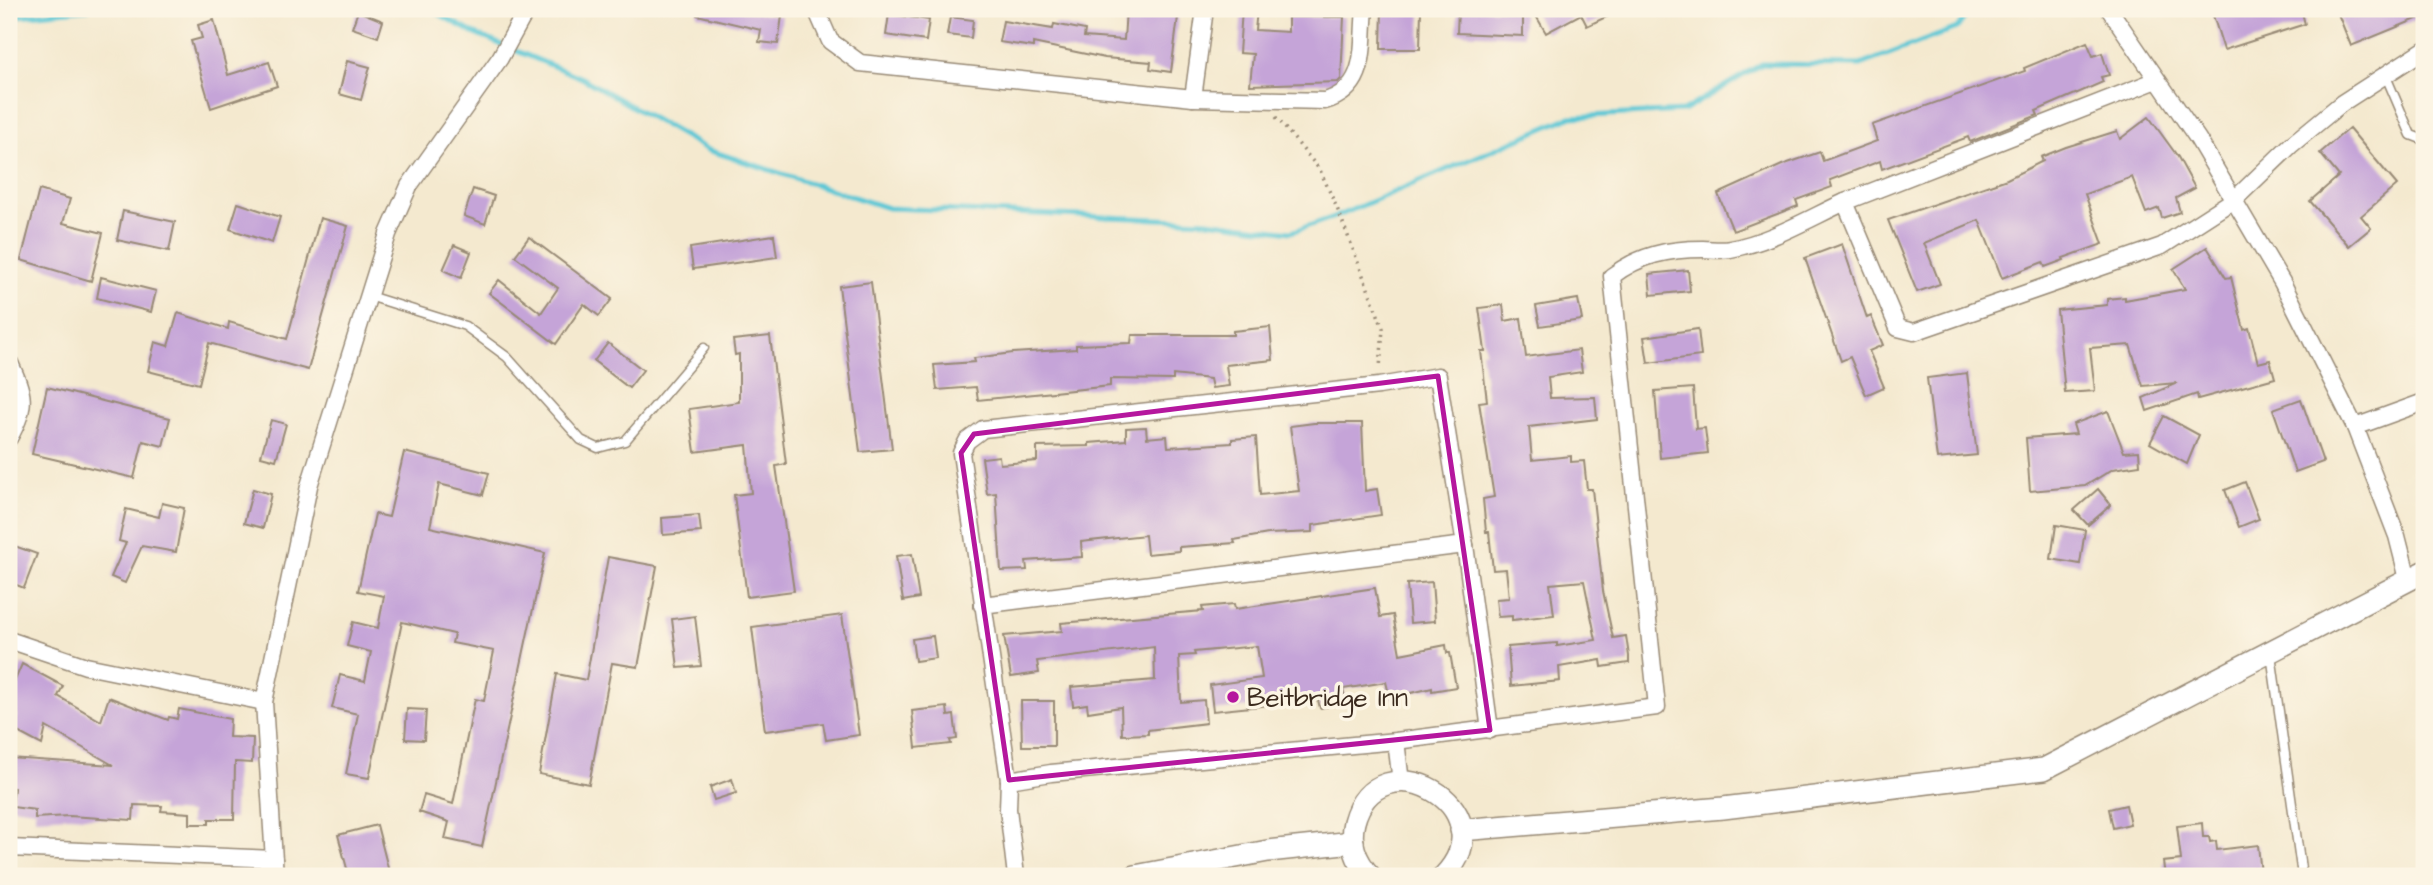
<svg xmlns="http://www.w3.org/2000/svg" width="2433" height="885" font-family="'Architects Daughter',sans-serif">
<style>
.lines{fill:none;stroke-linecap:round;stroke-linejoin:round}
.stream{stroke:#5bc7d5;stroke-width:5}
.building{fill:#c5a4d8}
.service-casing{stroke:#988a76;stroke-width:11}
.minor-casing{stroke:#988a76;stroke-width:19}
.tertiary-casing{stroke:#988a76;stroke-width:24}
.path{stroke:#988a76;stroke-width:3.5;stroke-dasharray:2 5;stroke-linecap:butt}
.service{stroke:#fff;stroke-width:8}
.minor{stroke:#fff;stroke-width:16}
.tertiary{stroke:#fff;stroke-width:21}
.marked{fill:none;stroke:#b5179e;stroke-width:5;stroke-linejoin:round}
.poi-dot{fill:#b5179e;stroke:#fcf5e5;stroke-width:2.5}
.labels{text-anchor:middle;stroke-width:7;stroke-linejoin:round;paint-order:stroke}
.poi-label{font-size:26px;fill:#3b2a1e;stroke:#fcf5e5;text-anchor:start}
</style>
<rect width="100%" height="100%" fill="#fcf5e5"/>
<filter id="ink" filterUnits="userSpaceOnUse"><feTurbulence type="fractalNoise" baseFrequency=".0143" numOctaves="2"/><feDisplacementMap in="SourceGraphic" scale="14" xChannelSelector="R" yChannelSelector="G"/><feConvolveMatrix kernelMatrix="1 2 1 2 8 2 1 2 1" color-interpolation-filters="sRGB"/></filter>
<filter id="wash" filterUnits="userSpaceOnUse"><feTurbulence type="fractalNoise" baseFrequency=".00686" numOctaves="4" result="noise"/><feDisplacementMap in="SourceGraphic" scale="28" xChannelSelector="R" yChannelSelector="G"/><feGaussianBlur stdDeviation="1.57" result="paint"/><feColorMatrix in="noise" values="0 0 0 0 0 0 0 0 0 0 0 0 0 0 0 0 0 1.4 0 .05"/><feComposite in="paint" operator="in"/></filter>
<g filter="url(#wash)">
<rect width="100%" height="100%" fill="#f4e9cf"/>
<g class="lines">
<g class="stream">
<polyline points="430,9 473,33 582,78 708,150 888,208 1207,221 1291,232 1340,215 1570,117 1683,111 1762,64 1860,65 1957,28 1971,9"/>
<polyline points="9,17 88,9"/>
</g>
</g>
<g id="blocks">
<g class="building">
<polygon points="698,9 742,9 742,11 782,16 778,44 759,42 761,30 697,15"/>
<polygon points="1126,9 1179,9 1171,72 1150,69 1151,62 1105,58 1033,43 1033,47 999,42 1003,21 1053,29 1054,24 1085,30 1084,37 1124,40"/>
<polygon points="1242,9 1257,10 1255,30 1288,32 1288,17 1344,17 1341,79 1338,82 1250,85 1253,54 1239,53"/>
<polygon points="1382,9 1421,9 1420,49 1381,49"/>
<polygon points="1458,9 1523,9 1523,36 1457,33"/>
<polygon points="1532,9 1623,9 1587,26 1581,14 1546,33"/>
<polygon points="2211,9 2301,9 2305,24 2224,50"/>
<polygon points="2336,9 2424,9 2424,16 2351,46"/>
<polygon points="358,11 383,21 378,37 352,28"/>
<polygon points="889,14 929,20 926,41 886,35"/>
<polygon points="950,17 973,20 971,38 947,35"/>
<polygon points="214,20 228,75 269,62 277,86 211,108 191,41 202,38 198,25"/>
<polygon points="2087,42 2093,56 2102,53 2109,75 2101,77 2103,82 2036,111 2038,115 1970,142 1968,137 1882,169 1880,161 1830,180 1832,187 1796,200 1798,206 1733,231 1718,194 1782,165 1820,152 1823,161 1877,141 1872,125 2025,71 2024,68"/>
<polygon points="347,61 370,67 361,100 339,94"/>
<polygon points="2149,117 2178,157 2195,188 2176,198 2180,212 2162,218 2159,208 2146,213 2132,177 2085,194 2103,244 2063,258 2064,260 2045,267 2043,262 2002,278 1979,220 1924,243 1940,284 1917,292 1888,220 2007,179 2043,161 2041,157 2066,147 2117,131 2120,139"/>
<polygon points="2349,128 2397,185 2361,216 2371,228 2349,246 2310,201 2339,176 2320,153"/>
<polygon points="473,189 494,196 485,224 464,216"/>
<polygon points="39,190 70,199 63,223 103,233 91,281 21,260"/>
<polygon points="238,203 280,217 272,243 230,229"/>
<polygon points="123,211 175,222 169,251 117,240"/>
<polygon points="320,218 348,226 308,370 209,343 199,384 148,371 155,342 168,346 178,313 228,329 229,322 287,339"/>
<polygon points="774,235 777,257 693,269 690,248"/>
<polygon points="529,237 612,299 599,316 584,304 556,344 489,293 499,280 541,313 558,288 515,256"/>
<polygon points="1842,244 1867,318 1871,316 1883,345 1869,351 1884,387 1866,395 1850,357 1841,361 1805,258"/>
<polygon points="454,245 471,252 461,278 443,270"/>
<polygon points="2207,247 2226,278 2231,277 2244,330 2249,328 2258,363 2270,360 2275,378 2198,399 2197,394 2147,411 2143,398 2177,383 2143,386 2130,345 2090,348 2095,391 2065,393 2057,310 2107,305 2107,299 2125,297 2125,300 2185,289 2173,269"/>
<polygon points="1688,270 1690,291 1651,295 1649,274"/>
<polygon points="101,277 156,291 151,312 97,298"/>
<polygon points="871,282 892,449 860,452 839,286"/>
<polygon points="1578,299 1582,320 1540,326 1536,306"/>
<polygon points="1503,305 1505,321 1521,318 1526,357 1579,350 1582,372 1548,377 1550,398 1595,397 1597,419 1529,427 1532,460 1571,456 1571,462 1584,461 1587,489 1592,489 1603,591 1613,638 1626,636 1629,656 1629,663 1602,667 1601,660 1559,667 1560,681 1511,686 1508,647 1557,643 1557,646 1596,640 1584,581 1550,584 1554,615 1512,620 1512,616 1498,617 1496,599 1509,598 1506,569 1493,570 1489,532 1486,532 1483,499 1494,497 1479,402 1487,401 1481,351 1485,351 1479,308"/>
<polygon points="1270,327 1273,360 1226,365 1229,386 1212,388 1210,379 1173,375 1173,380 1110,379 1110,386 978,400 976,387 937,390 934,365 975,362 974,358 1013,353 1076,349 1076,345 1131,343 1132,335 1233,335 1233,331"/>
<polygon points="1698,329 1701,356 1648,363 1644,337"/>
<polygon points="770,336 786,464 776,466 794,591 747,597 734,495 751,493 747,445 695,452 689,409 739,402 739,354 735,355 733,340"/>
<polygon points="608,343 643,370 629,388 594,361"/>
<polygon points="1967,373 1977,455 1937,459 1927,378"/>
<polygon points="47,387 170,418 163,446 143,441 134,478 32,454"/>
<polygon points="1693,388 1696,429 1705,428 1708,453 1660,458 1655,391"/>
<polygon points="2301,399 2323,462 2295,472 2273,409"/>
<polygon points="2108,411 2124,452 2139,451 2140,465 2113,469 2085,486 2030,491 2026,438 2076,434 2073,424"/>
<polygon points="2164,416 2199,435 2187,464 2150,443"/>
<polygon points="271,420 286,424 276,460 261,456"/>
<polygon points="1314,423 1362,423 1365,491 1377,489 1381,515 1313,525 1313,532 1268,534 1234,540 1235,543 1179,547 1179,551 1147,554 1145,535 1081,542 1082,557 1026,561 1027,570 1001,571 996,493 987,494 982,458 999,456 1000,464 1037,461 1037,447 1089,446 1089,443 1126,440 1126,428 1146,427 1147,438 1167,436 1168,447 1232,443 1232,439 1256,437 1260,495 1290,492 1299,491 1290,426"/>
<polygon points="404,452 489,473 483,495 439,484 430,527 545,553 482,847 445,839 449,822 419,812 424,795 453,804 475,699 484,701 494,651 452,643 454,634 402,622 369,778 346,774 358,714 332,708 340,675 365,681 371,652 347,646 353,622 378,628 384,596 358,591 375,514 389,517"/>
<polygon points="2245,482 2259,519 2239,527 2225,490"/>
<polygon points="253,489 271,494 263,528 244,523"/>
<polygon points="2098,489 2111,505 2088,525 2074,510"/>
<polygon points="162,503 184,508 176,552 142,546 125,583 111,577 126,543 119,541 126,509 159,517"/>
<polygon points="699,515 701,532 663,535 662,518"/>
<polygon points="2056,525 2085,530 2080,564 2051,559"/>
<polygon points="9,544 37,554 24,588 9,582"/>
<polygon points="912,554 919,598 903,601 896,556"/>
<polygon points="608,557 657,566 638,667 612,663 589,784 539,774 557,674 586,680"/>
<polygon points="1432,582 1435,621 1410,623 1407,584"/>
<polygon points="1375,588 1380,617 1393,615 1400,654 1446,645 1447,653 1450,653 1456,687 1432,691 1432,688 1390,698 1386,682 1343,689 1346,703 1320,708 1318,700 1213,711 1210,685 1262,678 1257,646 1194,652 1195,655 1179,656 1181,702 1204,700 1206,723 1148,730 1148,734 1122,735 1121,707 1088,712 1087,704 1073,706 1071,687 1155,680 1154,647 1037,661 1039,673 1011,677 1004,636 1062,631 1061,623 1203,611 1202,607 1234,604 1235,609"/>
<polygon points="842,615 859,735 826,740 823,723 765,731 752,627"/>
<polygon points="695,616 701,666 678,668 672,619"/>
<polygon points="933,636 936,658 915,661 912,639"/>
<polygon points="22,664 63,686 58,696 101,721 109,697 168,720 169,717 177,719 179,709 230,719 229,737 253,738 252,763 235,762 234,819 209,819 209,824 190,824 190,813 161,811 162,806 134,805 133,820 69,816 35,818 35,810 12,807 14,788 9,787 9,758 113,765 46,727 42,745 10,728 17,714 9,711 9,683 13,685"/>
<polygon points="1021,701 1054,701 1054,746 1022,746"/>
<polygon points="947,707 948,716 954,715 957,739 950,740 951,744 916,748 912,711"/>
<polygon points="407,709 426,710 424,740 405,739"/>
<polygon points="732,779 736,793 714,800 710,787"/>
<polygon points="2126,805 2130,824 2113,828 2109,809"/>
<polygon points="2202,823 2203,837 2209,837 2210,842 2216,841 2217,850 2258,845 2261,874 2165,876 2163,862 2181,860 2177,826"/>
<polygon points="377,825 390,876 349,876 338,835"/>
</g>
</g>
</g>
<g filter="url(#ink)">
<use href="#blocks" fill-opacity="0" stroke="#988a76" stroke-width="2"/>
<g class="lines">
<defs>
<g id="service">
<polyline points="2385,74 2411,135 2424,140"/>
<polyline points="369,296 465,326 507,357 581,440 598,448 625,441 704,348"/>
<polyline points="2271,654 2302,876"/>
</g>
<g id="minor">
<polyline points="816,9 830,41 860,63 1193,98 1205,9"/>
<polyline points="2109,9 2198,139 2282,282 2355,427 2397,536 2408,579"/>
<polyline points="2157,80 1845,202 1898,328 1914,332 2162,246 2235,199 2291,145 2342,103 2424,50"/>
<path d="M1193 98 1325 101C1369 88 1361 47 1365 9"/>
<path d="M9 361C24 394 28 405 9 438"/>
<polyline points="2355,427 2424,402"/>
<polyline points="1465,545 1490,730"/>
<polyline points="982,605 1465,545 1438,376 1379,386 983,429 967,441 961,453 1009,780 1008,809 1016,876"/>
<polyline points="9,640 86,666 264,702"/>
<polyline points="1396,741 1401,782"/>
<path d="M1009 780 1051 773 1396 741 1657 707 1612 276C1640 255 1668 249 1703 249 1711 249 1721 251 1730 249 1770 242 1808 219 1845 202"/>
<polyline points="9,848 274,859"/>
<polyline points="275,876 264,702 309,486 388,234 409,186 500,58 527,9"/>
</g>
<g id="tertiary">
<polyline points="1461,830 1723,808 2044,769 2424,572"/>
<polyline points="1135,876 1268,851 1353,842"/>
<path d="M1370 876C1356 861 1349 842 1354 822 1377 735 1510 806 1444 876"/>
</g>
</defs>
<use href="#service" class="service-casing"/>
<use href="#minor" class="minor-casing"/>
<use href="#tertiary" class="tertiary-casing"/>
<polyline class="path" points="1276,117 1320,170 1340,215 1383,328 1380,368"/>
<use href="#service" class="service"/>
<use href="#minor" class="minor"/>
<use href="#tertiary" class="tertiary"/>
</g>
</g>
<path class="marked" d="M1438 376 1490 730 1009 780 961 453 974 434Z"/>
<circle class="poi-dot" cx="1233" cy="697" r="7"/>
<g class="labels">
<g class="poi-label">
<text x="1247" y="706">Beitbridge Inn</text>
</g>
</g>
<rect width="2433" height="885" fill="none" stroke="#fcf5e5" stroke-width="35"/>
</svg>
